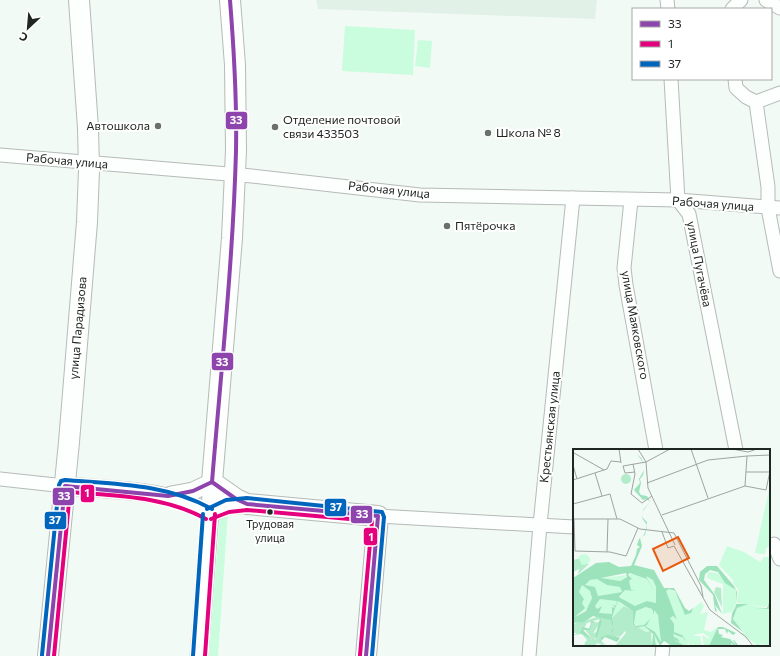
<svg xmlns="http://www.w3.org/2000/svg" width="780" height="656" font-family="Commissioner,sans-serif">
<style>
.built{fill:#e1f1e7}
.green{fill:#c9fddd}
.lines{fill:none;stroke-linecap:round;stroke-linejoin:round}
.minor-casing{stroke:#b5bbb7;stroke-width:15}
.major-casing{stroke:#b5bbb7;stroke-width:19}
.highway-casing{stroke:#b5bbb7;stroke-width:22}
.minor{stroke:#fdfefe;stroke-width:13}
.major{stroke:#fdfefe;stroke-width:17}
.highway{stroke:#fdfefe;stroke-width:20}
.bus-1-casing{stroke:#fff;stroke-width:7}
.bus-2-casing{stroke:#fff;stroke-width:7}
.bus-3-casing{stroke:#fff;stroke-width:7}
.bus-1{stroke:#8e44ad;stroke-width:4}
.bus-2{stroke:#e5007d;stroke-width:4}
.bus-3{stroke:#0065bd;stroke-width:4}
.poi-dot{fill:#6a706c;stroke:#fff;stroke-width:1.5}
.bus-dot{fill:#202622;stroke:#fff;stroke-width:1.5}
.labels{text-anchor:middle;stroke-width:4;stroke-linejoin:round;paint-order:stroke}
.bus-label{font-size:11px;fill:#202622;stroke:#fff}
.poi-label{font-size:12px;fill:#202622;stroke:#fff;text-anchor:start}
.street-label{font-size:12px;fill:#202622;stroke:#fff}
.inset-road{fill:none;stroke:#9ea5a1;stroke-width:1}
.view{fill:#e8590c;fill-opacity:0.15;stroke:#e8590c;stroke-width:2}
.inset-edge{fill:none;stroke:#202622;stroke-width:2}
.line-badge{stroke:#fff;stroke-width:1.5}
.badge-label{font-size:11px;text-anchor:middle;font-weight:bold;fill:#fff}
</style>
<rect width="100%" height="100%" fill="#f2faf5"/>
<polygon class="built" points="316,0 597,0 595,19 318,9"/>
<g class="green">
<polygon points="345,26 415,30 413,75 342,71"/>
<polygon points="418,40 432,41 430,68 415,66"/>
<polygon points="228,511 218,656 209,656 220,514"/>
</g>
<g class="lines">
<defs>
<g id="minor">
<polyline points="667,0 668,9"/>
<polyline points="766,0 780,8"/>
<polyline points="732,9 741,0"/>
<polyline points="671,79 678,200 689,214 736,450"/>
<polyline points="735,79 736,88 746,97 756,102 780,93"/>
<polyline points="756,102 768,187 768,208 780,271"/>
<polyline points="0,155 252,176 420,195 678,200 780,208"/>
<polyline points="631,200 624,268 626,285 656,450"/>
<polyline points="0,479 65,486"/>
<polyline points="378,516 574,527"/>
<polyline points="774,544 780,559"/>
<polyline points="529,656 540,525 573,198"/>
<polyline points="662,656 663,645"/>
</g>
<g id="major">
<path d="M65 486C109 490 172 489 209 514"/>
<polyline points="171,495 193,491 212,482"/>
<polyline points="209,514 227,506 247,504"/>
<polyline points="199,656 212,482"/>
</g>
<g id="highway">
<polyline points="230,0 235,65 236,150 232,238 212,482 236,499 247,504 378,516 366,656"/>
<polyline points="48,656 69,442 87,222 89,170 88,128 79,0"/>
</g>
</defs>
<use href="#minor" class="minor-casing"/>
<use href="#major" class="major-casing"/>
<use href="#highway" class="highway-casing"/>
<use href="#minor" class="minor"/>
<use href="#major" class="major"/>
<use href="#highway" class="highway"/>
<defs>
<g id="bus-1">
<path d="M212 482C221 372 233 261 236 151 237 100 234 50 230 0"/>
<polyline points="212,482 236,499 247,504 378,516 366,656"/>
<polyline points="48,656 65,486 168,496 193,491 212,482"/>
</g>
<g id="bus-2">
<polyline points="211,519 229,512 247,510 372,521 360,655"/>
<path d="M54 656 70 492C117 496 164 496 206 519"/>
<polyline points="205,656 215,514"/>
</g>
<g id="bus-3">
<polyline points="207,509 226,500 247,498 382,512 384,517 372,656"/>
<path d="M42 655 59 485 61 481 65 480C116 484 167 484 212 509"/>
<polyline points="193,656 203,514"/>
</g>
</defs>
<use href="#bus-1" class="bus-1-casing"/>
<use href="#bus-2" class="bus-2-casing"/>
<use href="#bus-3" class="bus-3-casing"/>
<use href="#bus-1" class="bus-1"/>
<use href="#bus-2" class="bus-2"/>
<use href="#bus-3" class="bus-3"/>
</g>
<g class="poi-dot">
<circle cx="158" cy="126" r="4"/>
<circle cx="275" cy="127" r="4"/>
<circle cx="488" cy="133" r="4"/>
<circle cx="447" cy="226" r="4"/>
</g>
<circle class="bus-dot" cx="270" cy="512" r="3.5"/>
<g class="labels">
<g class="bus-label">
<text x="270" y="528">Трудовая<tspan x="270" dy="14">улица</tspan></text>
</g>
<g class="poi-label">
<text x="283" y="124">Отделение почтовой<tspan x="283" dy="14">связи 433503</tspan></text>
<text x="150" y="130" text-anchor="end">Автошкола</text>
<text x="496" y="137">Школа № 8</text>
<text x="455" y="230">Пятёрочка</text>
</g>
<g class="street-label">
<text transform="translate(67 161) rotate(5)" y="4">Рабочая улица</text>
<text transform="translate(389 190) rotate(6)" y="4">Рабочая улица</text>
<text transform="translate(713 204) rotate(4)" y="4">Рабочая улица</text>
<text transform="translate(699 264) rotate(79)" y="4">улица Пугачёва</text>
<text transform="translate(635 325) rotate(80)" y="4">улица Маяковского</text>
<text transform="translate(78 328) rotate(-85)" y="4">улица Парадизова</text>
<text transform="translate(550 427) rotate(-84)" y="4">Крестьянская улица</text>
</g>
</g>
<g transform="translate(573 449)">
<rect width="197" height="197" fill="#f2faf5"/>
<path d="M197 37V97L193 99 192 105H188L182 104ZM154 97 171 103 187 113 191 108H197V153L193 158 164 154 165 140 160 134V131L146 116ZM5 111a6 6 0 1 1 12 0a6 6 0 1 1-12 0ZM135 123 144 124 163 141V157L158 163 150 165V135L134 129ZM62 125 74 130 82 140 73 127 80 131 83 138V154L74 152 63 158 47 148 52 141 46 136 59 131 55 126 46 132 28 129ZM24 130 34 136 47 138 49 143 25 147 19 138 12 136 17 131ZM9 136 17 142 19 149 14 160 1 168 12 158 9 154 11 150 6 143ZM96 140 103 144 112 166 118 164 117 162 128 153 131 157 127 165 135 163 131 181 138 183 145 178 138 197H131L129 186 136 190V188L130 184 123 185 120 187H127L129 197H121V195L116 197 117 195H115L112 197 101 191 98 185 111 189 101 183V175L96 180 95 175H99L97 168 100 167 104 172 93 146 92 142ZM27 150 43 151 51 157 42 168H39L43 158 40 155 42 159 39 158V165L28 166 26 164 28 157 24 160 22 157ZM172 155 197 160V197L189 195 185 197 169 185 170 182 163 174 160 169 164 159ZM74 158 79 160 80 166 81 161 85 166 88 185 87 197 82 190 85 197 81 195V185L78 181H74L76 185 61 174 63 162Z" fill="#c9fddd"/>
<path d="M48 30a5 5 0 1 1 10 0a5 5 0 1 1-10 0ZM4 110H6L9 116 16 115 5 125 6 120 0 123V111ZM143 138 148 139 149 158 141 143ZM51 157 61 162 60 175 63 178 58 183 65 178 73 183 78 182 79 197H42L53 184 52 182 47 188 39 186 37 184 41 181 39 169ZM24 168 39 171 40 181 36 184 42 189 31 187 27 190 32 197 24 194 22 197H15L11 195 14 191 9 185 0 186 4 184H0V175ZM27 170 29 173 23 190 19 191 9 183 8 185 14 174ZM25 173 27 174 20 184 24 183 23 188 19 190 11 179 15 181 18 175Z" fill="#b3eccb" fill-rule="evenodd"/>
<path d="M64 5 68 9 71 15V21L70 26 67 30 68 34 66 43 68 46 74 47 77 53 70 62 69 68 74 73V77L72 86 67 89 69 97 61 116 81 121 91 139H101L112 159 116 162 120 159 118 164 112 166 102 142 96 140 93 142 104 171 100 167 97 169 101 175V183L109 186 112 190 111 192V189L100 185 101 188 105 190 107 193 100 190 112 197H99L91 192 87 197 81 185 83 197H79L80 185 71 177 66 178 73 180 65 178 57 184 63 178 60 175V162L45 152 39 168 41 181 37 185 47 189 44 193 32 188 28 192 35 197 27 192 28 188 35 186 42 189 36 185 40 180 38 171 27 169 29 173 24 188 20 191 7 184 10 178 17 180 18 172 23 173 18 175V179L16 181H10L19 190 22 189 27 169 20 167 11 173 0 174V129L23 114 36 113 46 118 58 117 63 106 64 100 67 98 64 96 66 90 71 86 74 76 69 69 70 61 77 53 74 50 70 51 61 41 67 34 66 30 71 21V15ZM53 124 54 128 47 132 28 129ZM57 124 74 130 82 143 73 127 80 131 83 138V154L74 152 62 157 46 148 52 141 63 142 58 141 56 132 59 130 55 126ZM24 130 34 136 47 138 49 143 25 147 22 138 12 136 17 131ZM9 136 17 142 19 149 13 162 2 168 12 159 9 154 11 150 6 143ZM27 150 44 152 43 157 40 155 42 159 39 158V165L26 164 29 157 24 160 22 157ZM73 158 79 160 81 166V161L85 166 88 193 82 183 72 177 74 176 77 170 71 176 63 177 61 174 63 162ZM134 117H144L161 137 164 143 163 155H175L183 159H194L196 154 197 160 183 159 175 155 164 159 160 170 170 183 158 174 159 164 163 157V141L152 134 145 123 137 121 132 125 131 131 142 146 149 165 142 156 144 163 142 162 140 146 126 131 127 123ZM145 178H150L163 184 160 186 155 182 154 185 152 180H145L146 185 150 186 148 188 157 190 163 196 160 191H161L165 196 162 197 158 194 159 197H136Z" fill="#9ce2ba" fill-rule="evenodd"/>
<path class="inset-road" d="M46 0 48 14M65 0 73 13 75 39 102 96M118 0 135 49M159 0 175 3 184 0M1 4 31 21M174 7 197 6M60 15 62 25 58 45 69 54 79 47M0 16 4 30M50 17 52 24 62 23M50 17 73 13 97 0M173 23H197M22 24 29 47M0 31 34 20 38 12 48 13M74 34 135 11 174 7 172 37 89 66M172 37 193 41 197 22M0 55 37 45 44 70M0 70H47L67 80 101 84 128 137 130 148M1 70 2 102 37 103 53 107 65 79M89 83 95 99 101 97 137 161 173 188 180 197M34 103 35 70"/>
<path class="view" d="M105 88 116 109 90 122 80 100Z"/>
<rect width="197" height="197" class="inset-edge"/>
</g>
<g class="line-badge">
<rect x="225" y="111" width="23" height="19" rx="4" fill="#8e44ad"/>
<rect x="211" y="352" width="23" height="19" rx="4" fill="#8e44ad"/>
<rect x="80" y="484" width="15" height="19" rx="4" fill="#e5007d"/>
<rect x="52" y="487" width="23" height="19" rx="4" fill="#8e44ad"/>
<rect x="324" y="498" width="23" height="19" rx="4" fill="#0065bd"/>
<rect x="350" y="505" width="23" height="19" rx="4" fill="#8e44ad"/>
<rect x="44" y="511" width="23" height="19" rx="4" fill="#0065bd"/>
<rect x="363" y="527" width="15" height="19" rx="4" fill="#e5007d"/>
</g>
<g class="badge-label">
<text x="236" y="124">33</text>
<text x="222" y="366">33</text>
<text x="87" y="497">1</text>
<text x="64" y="500">33</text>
<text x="336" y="511">37</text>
<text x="362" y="518">33</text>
<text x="55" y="524">37</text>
<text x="371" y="541">1</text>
</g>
<rect x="632" y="8" width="140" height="72" fill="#ffffff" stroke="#a6a8a7"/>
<rect x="640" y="21" width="20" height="6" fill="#8e44ad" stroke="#a6a8a7"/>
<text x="668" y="28" font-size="12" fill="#202622">33</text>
<rect x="640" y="41" width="20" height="6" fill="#e5007d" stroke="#a6a8a7"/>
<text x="668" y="48" font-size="12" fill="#202622">1</text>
<rect x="640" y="61" width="20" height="6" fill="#0065bd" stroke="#a6a8a7"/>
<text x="668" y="68" font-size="12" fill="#202622">37</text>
<g transform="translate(28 28) rotate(206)" stroke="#ffffff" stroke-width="3" paint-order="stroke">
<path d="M0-3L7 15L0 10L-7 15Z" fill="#202622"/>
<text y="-6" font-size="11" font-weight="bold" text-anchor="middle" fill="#202622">С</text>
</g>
</svg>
